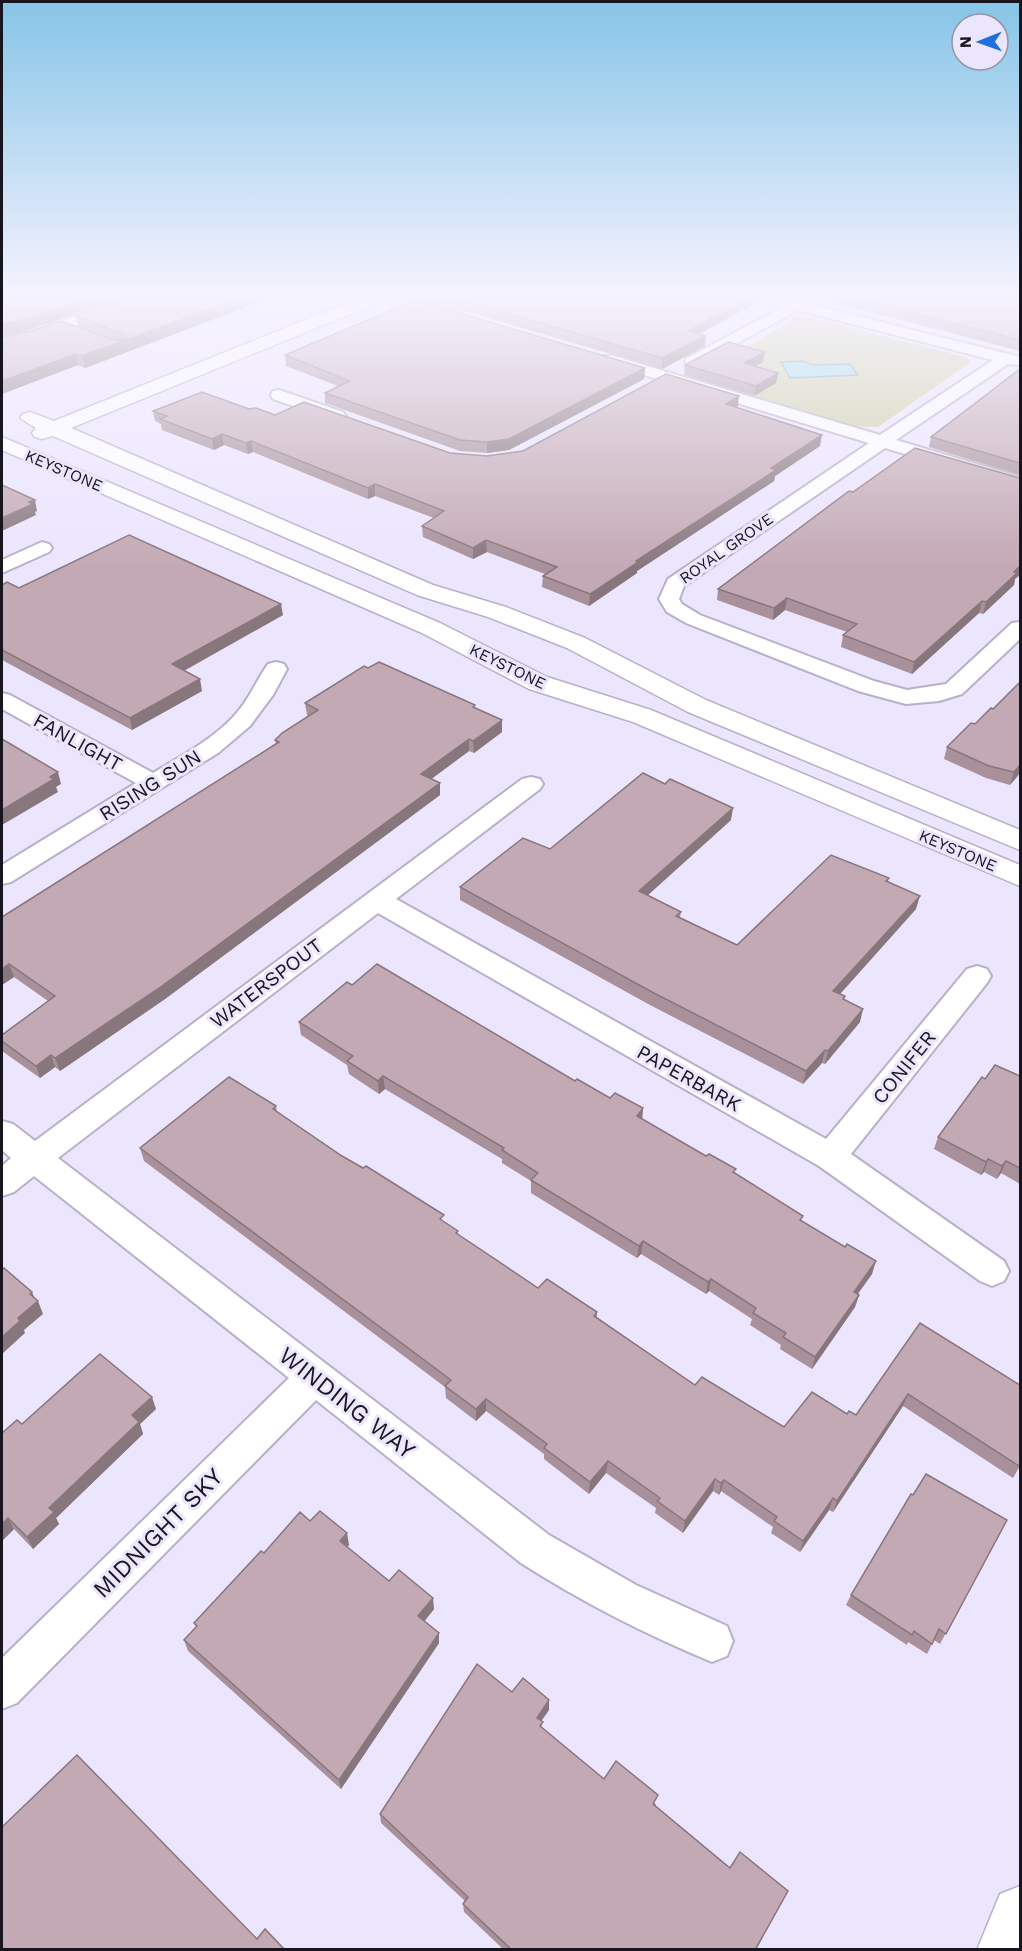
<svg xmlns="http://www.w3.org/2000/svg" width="1022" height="1951" font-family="'Work Sans',sans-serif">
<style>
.green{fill:#cacf9d}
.water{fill:#94dce5;stroke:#6ea0a9;stroke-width:1.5}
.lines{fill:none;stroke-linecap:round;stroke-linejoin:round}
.minor-casing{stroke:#b7b0c8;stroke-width:4}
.tertiary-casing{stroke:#b7b0c8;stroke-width:3}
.secondary-casing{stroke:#b7b0c8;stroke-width:3}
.minor{fill:#fff;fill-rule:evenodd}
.tertiary{fill:#fff;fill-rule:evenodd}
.secondary{fill:#fff;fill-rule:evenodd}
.wall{fill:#a8919a}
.shaded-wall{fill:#88767d}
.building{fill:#c3a9b3;stroke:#88767d;stroke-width:1.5}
.labels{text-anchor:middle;stroke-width:6;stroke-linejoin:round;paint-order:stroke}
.far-street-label{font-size:16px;fill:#17151d;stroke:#ece5fe}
.street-label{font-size:20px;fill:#17151d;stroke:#ece5fe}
.near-street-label{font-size:24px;fill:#17151d;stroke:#ece5fe}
</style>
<rect width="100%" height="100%" fill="#ece5fe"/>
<polygon class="green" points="803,316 966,357 971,362 878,427 853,426 703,380 716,364 784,326 794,317"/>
<polygon class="water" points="803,361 813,365 850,364 858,375 790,378 781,362"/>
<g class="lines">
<defs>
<g id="minor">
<polygon points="137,295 157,295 155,298 37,339 2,346 2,336 29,332"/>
<polygon points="382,295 403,295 455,310 457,313 450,317 384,298"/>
<polygon points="748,295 771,295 795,301 806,295 823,295 810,304 1020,357 1020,365 1008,364 896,440 1020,477 1020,488 885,448 684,586 679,599 682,604 700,615 874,681 907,690 946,684 1012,623 1020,622 1020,639 962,694 939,701 906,704 858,691 686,623 667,612 659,599 668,579 869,443 601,362 599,359 601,356 613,356 880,435 993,360 798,310 699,364 687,364 685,361 687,358 783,307 750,298"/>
<polygon points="279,390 343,412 346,416 337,421 273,399 271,395 273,391"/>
<polygon points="42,542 49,544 52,548 49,552 2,573 2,560"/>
<path d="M276 662 284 664 287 669 273 695 250 726 218 753 11 882 2 884V865L136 783 2 709V693L10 695 153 773C181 756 212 740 234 716 249 700 256 681 268 664Z"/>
<path d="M531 777 540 779 543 784 540 789 396 899 826 1139 967 969 977 966 987 969 991 976 987 983 851 1154 1004 1261 1009 1271 1004 1281 992 1286 980 1281 819 1166 378 913 58 1158 549 1535 636 1585 727 1626 733 1641 727 1656 712 1662C645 1634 582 1602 521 1563L316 1400 17 1703 2 1709V1658L289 1378 34 1176 14 1192 2 1196V1166L11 1158 2 1150V1121L13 1124 35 1141 522 779Z"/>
</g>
<g id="tertiary">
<polygon points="367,295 389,295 387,299 71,428 433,585 506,607 585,638 706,700 1020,830 1020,850 688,712 567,648 488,617 417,595 53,436 42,439 35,437 32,433 36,428 20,418 23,414 30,412 54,421"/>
<polygon points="2,437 440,623 547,677 651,710 1020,865 1020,886 633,722 529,689 422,633 2,450"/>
</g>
<polygon id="secondary" points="1020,1886 1020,1950 977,1950 1000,1894"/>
</defs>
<use href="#minor" class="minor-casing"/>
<use href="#tertiary" class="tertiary-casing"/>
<use href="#secondary" class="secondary-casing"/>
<use href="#minor" class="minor"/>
<use href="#tertiary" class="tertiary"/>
<use href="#secondary" class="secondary"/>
</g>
<g class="wall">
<polygon points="278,295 85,368 78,365 2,394 78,327 76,316"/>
<polygon points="434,295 759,295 758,302 699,334 705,346 662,369 434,302"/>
<polygon points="822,295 1020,295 1020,351 821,299"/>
<polygon points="765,352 763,362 756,366 778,373 776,383 754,396 684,375 685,365"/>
<polygon points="285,355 645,368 644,379 509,450 487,453 460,451 325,403 325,393 338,386 286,366"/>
<polygon points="1020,369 1020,475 929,447 931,437"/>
<polygon points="738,406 736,407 820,446 775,476 774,481 637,571 637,573 589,606 542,587 543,576 545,574 487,552 473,559 423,537 422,526 434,518 375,496 368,499 253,452 248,454 224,445 214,450 162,430 161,424 155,421 153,411 249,409 450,453 487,456 523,451"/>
<polygon points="853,492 1015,579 1014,585 983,614 979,613 912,674 841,647 843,635 847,632 785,610 773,620 717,600 718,589"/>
<polygon points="2,585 19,588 283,615 184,671 202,691 132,730 2,660"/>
<polygon points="305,703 476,708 502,720 502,732 474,753 469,751 431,779 440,783 440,795 165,999 60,1071 55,1067 40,1078 2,1051 2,1035 48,1001 14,977 2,985 2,917 276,744 275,740 308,716 307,715"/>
<polygon points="993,709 1020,773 1010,785 986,778 944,759 947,747"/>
<polygon points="731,820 648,895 681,912 680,917 737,945 889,878 888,882 916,909 840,994 845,996 844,1000 860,1022 825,1064 822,1063 803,1084 650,1005 460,900 460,887 550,849"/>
<polygon points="352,985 575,1081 610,1098 643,1108 642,1119 735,1173 872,1274 858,1294 859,1295 855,1307 812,1369 780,1349 781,1345 750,1325 752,1319 709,1291 706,1294 641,1254 637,1258 531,1193 531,1181 502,1163 502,1159 385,1089 379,1094 349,1074 347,1065 301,1035 299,1022"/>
<polygon points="1020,1076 1020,1184 1001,1173 997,1179 984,1172 981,1175 934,1149 938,1137"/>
<polygon points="276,1106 277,1111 342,1156 458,1231 458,1234 538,1288 597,1312 597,1317 695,1385 784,1427 847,1414 856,1415 920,1323 1020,1466 1013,1478 903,1406 833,1512 829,1510 800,1552 771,1533 773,1527 721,1491 719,1495 713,1491 683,1533 655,1513 656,1508 606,1473 589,1494 544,1459 544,1454 486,1411 476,1421 446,1398 445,1387 144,1161 140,1148"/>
<polygon points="156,1409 140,1424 143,1434 56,1518 59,1524 33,1549 14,1529 2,1541 22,1424"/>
<polygon points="913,1495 1007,1520 940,1644 934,1640 927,1654 908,1642 907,1645 846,1605 851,1595"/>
<polygon points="310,1521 349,1545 347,1547 389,1581 434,1609 424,1621 439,1643 341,1789 188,1651 184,1640 196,1627 194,1623 264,1553"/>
<polygon points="512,1692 549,1700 549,1710 541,1721 542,1727 604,1779 656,1804 656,1806 730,1868 788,1891 756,1950 504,1950 464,1912 463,1904 465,1901 381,1823 380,1814"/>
</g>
<g class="shaded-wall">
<polygon points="98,295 131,295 28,330 2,336 2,324"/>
<polygon points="248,295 278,295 85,368 82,356"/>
<polygon points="756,295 759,295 758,302 687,340 688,331"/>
<polygon points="706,336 705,346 662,369 662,358"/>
<polygon points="765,352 763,362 743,373 744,363"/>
<polygon points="76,354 78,365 2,394 2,381"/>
<polygon points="645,368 644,379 509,450 487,453 487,442"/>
<polygon points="778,373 776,383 754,396 756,386"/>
<polygon points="739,396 738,406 725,414 726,404"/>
<polygon points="222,434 224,445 214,450 212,439"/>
<polygon points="822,435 820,446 775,476 774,481 637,571 637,573 589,606 590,594 636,561 771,468"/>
<polygon points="251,441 253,452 248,454 246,443"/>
<polygon points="375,484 375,496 368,499 368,488"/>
<polygon points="35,500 37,511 35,512 36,515 2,531 2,518"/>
<polygon points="486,540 487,552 473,559 473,548"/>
<polygon points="1020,566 1020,575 1015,579 1014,585 983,614 986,602"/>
<polygon points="787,598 785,610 773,620 774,608"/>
<polygon points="982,601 979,613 912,674 914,662"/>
<polygon points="281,604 283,615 174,676 172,664"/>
<polygon points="200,679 202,691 132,730 130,718"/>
<polygon points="502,720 502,732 474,753 473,741"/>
<polygon points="469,739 469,751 422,786 421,774"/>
<polygon points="1020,765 1020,773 1010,785 1014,772"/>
<polygon points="58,772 61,784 56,787 58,792 2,825 2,810"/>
<polygon points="440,783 440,795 165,999 60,1071 55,1058"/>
<polygon points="733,808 731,820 638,904 639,891"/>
<polygon points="920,896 916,909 831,1004 833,991"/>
<polygon points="9,964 14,977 2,985 2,969"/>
<polygon points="863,1009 860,1022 825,1064 828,1051"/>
<polygon points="825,1050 822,1063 803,1084 806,1071"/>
<polygon points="51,1055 55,1067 40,1078 36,1066"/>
<polygon points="383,1076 385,1089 379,1094 378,1081"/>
<polygon points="643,1108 642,1121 637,1116"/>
<polygon points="988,1159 984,1172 981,1175 986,1162"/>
<polygon points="1006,1161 1001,1173 997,1179 1002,1166"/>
<polygon points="643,1241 641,1254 637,1258 639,1246"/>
<polygon points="876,1261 872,1274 850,1304 854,1292"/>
<polygon points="711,1279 709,1291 706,1294 708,1282"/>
<polygon points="32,1292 36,1302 38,1301 43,1314 24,1330 25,1333 2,1354 2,1337 18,1318"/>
<polygon points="859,1295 855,1307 812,1369 815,1357"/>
<polygon points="908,1394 903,1406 833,1512 837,1501"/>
<polygon points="152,1397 156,1409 140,1424 143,1434 56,1518 59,1524 33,1549 27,1537 49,1508 132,1415"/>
<polygon points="486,1399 486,1411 476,1421 476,1409"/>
<polygon points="608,1461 606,1473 589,1494 590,1482"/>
<polygon points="715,1479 713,1491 683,1533 685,1521"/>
<polygon points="724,1480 721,1491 719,1495 721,1483"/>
<polygon points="833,1498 829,1510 800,1552 803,1541"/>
<polygon points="8,1518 14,1529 2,1541 2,1524"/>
<polygon points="347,1533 349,1545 342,1552 340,1541"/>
<polygon points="433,1598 434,1609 420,1627 418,1616"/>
<polygon points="439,1633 439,1643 341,1789 339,1780"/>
<polygon points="549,1700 549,1710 537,1727 537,1718"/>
</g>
<g class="building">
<polygon points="10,295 98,295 26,319 2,324 2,298"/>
<polygon points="139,295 248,295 82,356 76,354 2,381 2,337 35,330 61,321 117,341 126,339 126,335 76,316"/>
<polygon points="442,295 756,295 688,331 706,336 662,358"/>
<polygon points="842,295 1020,295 1020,340"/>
<polygon points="415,300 645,368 509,439 487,442 460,440 325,393 350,381 285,355"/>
<polygon points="728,342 765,352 744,363 778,373 756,386 685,365"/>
<polygon points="1020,369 1020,463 931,437"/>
<polygon points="666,374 739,396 726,404 822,435 771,468 776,470 636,561 638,562 590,594 543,576 557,567 486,540 473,548 422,526 444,511 375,484 368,488 251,441 246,443 222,434 212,439 160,419 167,416 153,411 202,392 249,409 256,408 275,415 304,402 450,453 487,456 523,451"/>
<polygon points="915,448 1020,478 1020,566 1014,572 1017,573 986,602 982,601 914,662 843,635 857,624 787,598 774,608 718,589 849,491 853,492"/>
<polygon points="2,485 35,500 29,502 33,504 2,518"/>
<polygon points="129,535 281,604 172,664 200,679 130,718 2,650 2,585 7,582 19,588"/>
<polygon points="379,662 475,705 473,707 502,720 473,741 469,739 421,774 440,783 162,986 55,1058 51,1055 36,1066 2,1041 2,1035 55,996 9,964 2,969 2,917 279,742 275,740 282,733 318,710 305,703 364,666 368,668"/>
<polygon points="1020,682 1020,765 1014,772 989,766 947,747 971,723 975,724 991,708 993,709"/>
<polygon points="2,739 58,772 50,777 54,779 2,810"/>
<polygon points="643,773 665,784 670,779 733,808 639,891 681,912 676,916 737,945 831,855 889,878 886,881 920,896 833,991 845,996 843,999 863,1009 828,1051 825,1050 806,1071 652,992 460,887 523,838 550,849"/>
<polygon points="377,964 575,1081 577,1079 610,1098 615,1093 643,1108 637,1116 706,1156 709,1154 736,1169 733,1172 803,1216 800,1220 845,1247 847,1244 876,1261 854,1292 859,1295 815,1357 783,1337 786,1333 753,1313 756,1308 711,1279 708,1282 643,1241 639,1246 531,1180 538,1173 502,1150 504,1148 383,1076 378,1081 347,1061 353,1056 299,1022 347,982 352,985"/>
<polygon points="995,1065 1020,1076 1020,1168 1006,1161 1002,1166 988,1159 986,1162 938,1137 982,1077 985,1079"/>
<polygon points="229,1077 276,1106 273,1109 342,1156 363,1168 366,1166 444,1215 440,1219 458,1231 456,1233 538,1288 547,1279 597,1312 594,1316 695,1385 702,1377 784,1427 812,1392 847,1414 849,1411 856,1415 920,1323 1020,1385 1020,1464 1019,1466 908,1394 837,1501 833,1498 803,1541 774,1521 777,1517 724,1480 721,1483 715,1479 685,1521 657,1501 660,1498 608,1461 590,1482 544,1448 547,1444 486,1399 476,1409 445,1386 451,1380 140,1148"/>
<polygon points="4,1268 32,1292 30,1294 38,1301 18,1318 20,1321 2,1337 2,1270"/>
<polygon points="100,1354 152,1397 132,1415 139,1422 49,1508 54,1512 27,1537 8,1518 2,1524 2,1433 17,1420 22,1424"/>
<polygon points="926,1474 1007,1520 946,1634 939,1629 932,1644 914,1631 912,1635 851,1595 911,1494 913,1495"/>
<polygon points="320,1511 347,1533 340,1541 389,1581 399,1570 433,1598 418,1616 439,1633 339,1780 184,1640 197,1626 194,1623 261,1551 264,1553 300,1512 310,1521"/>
<polygon points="477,1664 512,1692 523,1678 549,1700 537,1718 543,1722 540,1726 604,1779 616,1761 658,1795 653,1804 730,1868 740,1852 788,1891 755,1950 512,1950 463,1904 468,1897 380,1814"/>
<polygon points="77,1755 257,1939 265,1929 285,1950 2,1950 2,1827"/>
</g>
<linearGradient id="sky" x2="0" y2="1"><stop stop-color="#86c4e7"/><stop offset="0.52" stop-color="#f6f3ff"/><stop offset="1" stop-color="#f6f3ff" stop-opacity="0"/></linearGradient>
<rect width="1022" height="568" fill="url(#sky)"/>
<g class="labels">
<g class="far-street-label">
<text transform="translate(64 470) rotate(23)" y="6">KEYSTONE</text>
<text transform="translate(726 548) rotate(-35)" y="6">ROYAL GROVE</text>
<text transform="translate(508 666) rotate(26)" y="6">KEYSTONE</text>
<text transform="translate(958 850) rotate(23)" y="6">KEYSTONE</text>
</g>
<g class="street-label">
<text transform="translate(78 742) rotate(29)" y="7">FANLIGHT</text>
<text transform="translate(150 785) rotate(-32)" y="7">RISING SUN</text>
<text transform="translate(266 983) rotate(-37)" y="7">WATERSPOUT</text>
<text transform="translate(904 1067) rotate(-51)" y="7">CONIFER</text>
<text transform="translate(689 1078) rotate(29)" y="7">PAPERBARK</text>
</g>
<g class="near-street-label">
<text transform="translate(347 1403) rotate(38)" y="8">WINDING WAY</text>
<text transform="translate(158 1533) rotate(-45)" y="8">MIDNIGHT SKY</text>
</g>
</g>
<rect width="1022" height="1951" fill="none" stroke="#17151d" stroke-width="6"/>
<g transform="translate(980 42) rotate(269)"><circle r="28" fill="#ece5fe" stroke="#9792a4" stroke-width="1.5"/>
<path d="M0-4.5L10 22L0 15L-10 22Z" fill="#216fda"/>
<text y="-9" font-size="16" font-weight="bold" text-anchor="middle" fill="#17151d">N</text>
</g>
</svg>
